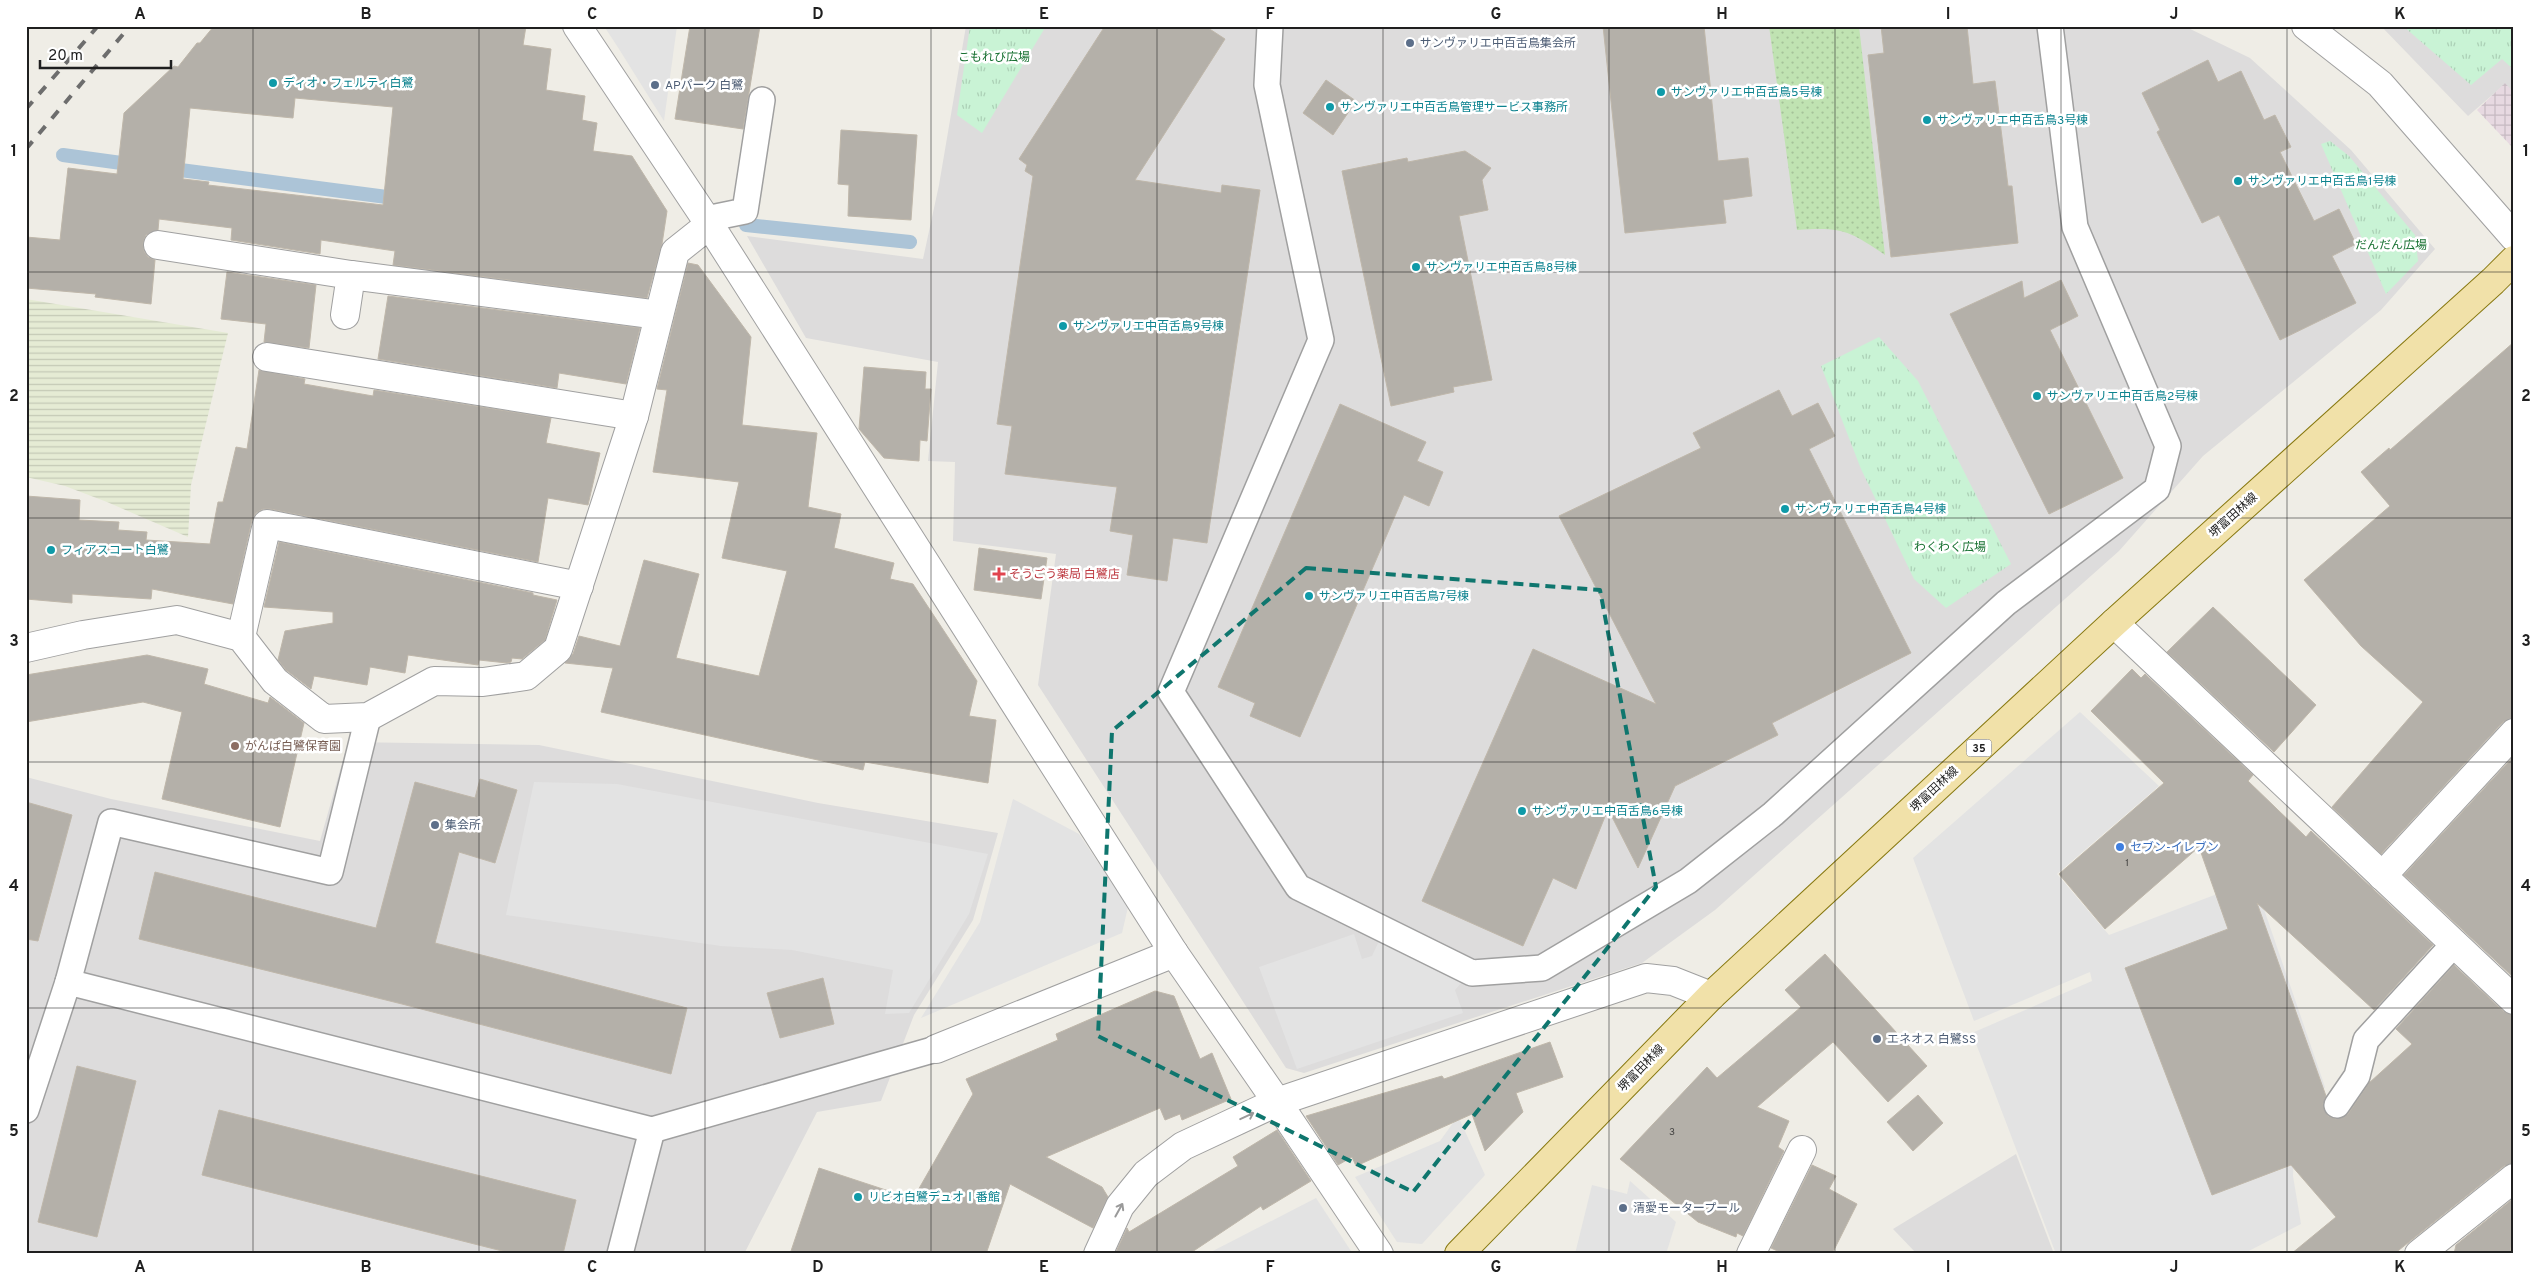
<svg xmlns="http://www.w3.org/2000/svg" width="2540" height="1280" font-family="Overpass,'Noto Sans JP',sans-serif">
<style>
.residential{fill:#dddcdc}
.industrial{fill:url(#industrial-grid)}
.farmland{fill:url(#farmland-rules)}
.grass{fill:url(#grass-dots)}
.park{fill:url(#park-tufts)}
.parking{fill:#e3e3e3}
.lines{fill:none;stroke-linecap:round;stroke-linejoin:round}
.stream{stroke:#acc4d7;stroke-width:14}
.building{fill:#b4b0a9;stroke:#bfb7aa;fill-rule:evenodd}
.service-casing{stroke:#a0a0a0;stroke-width:28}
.minor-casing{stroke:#a0a0a0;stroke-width:30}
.tertiary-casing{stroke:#a0a0a0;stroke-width:30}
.primary-casing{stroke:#887911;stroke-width:30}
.service{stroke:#fff;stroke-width:25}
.minor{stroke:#fff;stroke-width:28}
.tertiary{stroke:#fff;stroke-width:28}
.primary{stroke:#f1e1a9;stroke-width:28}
.rail{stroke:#6d6d6d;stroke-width:4;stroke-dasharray:10 10;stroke-linecap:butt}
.oneway{stroke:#9a9a9a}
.marked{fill:none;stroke:#0f766e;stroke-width:4;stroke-dasharray:10 6;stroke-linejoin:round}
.grid{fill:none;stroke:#1f1f1f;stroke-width:1;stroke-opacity:0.55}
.service-dot{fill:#5c6f8a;stroke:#fff;stroke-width:2}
.culture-dot{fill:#0f9aa8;stroke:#fff;stroke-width:2}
.health-dot{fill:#e0444e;stroke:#fff;stroke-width:2}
.education-dot{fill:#8d6e63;stroke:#fff;stroke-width:2}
.shop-dot{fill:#3f7fe0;stroke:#fff;stroke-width:2}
.labels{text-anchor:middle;stroke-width:5;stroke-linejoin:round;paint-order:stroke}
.number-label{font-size:10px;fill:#444342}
.shield{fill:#fff;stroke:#626262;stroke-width:1}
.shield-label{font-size:11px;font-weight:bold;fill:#1f1f1f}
.service-label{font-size:12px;fill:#4e5e75;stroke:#fff;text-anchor:start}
.park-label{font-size:12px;fill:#187132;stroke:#fff}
.culture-label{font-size:12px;fill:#0d838f;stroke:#fff;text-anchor:start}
.street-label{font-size:12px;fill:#1f1f1f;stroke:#fff}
.health-label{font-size:12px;fill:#be3a42;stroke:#fff;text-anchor:start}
.education-label{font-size:12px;fill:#785e54;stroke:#fff;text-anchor:start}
.shop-label{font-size:12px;fill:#366cbe;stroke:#fff;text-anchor:start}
.neatline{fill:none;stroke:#1f1f1f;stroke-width:2}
.grid-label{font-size:16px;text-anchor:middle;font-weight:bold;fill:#1f1f1f}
</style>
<defs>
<pattern id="industrial-grid" width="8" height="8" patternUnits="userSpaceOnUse" patternTransform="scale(1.25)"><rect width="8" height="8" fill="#e7d9e1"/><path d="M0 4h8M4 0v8" fill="none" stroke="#c6bac1"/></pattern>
<pattern id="farmland-rules" width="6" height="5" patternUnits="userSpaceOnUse" patternTransform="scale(1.25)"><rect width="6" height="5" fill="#e5ebd4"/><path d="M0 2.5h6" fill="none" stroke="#c4c9b6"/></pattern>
<pattern id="grass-dots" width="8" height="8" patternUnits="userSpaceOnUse" patternTransform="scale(1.25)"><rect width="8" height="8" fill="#c0e3b2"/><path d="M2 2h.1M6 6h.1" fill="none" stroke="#a5c299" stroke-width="1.8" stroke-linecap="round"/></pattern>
<pattern id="park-tufts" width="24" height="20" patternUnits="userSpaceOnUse" patternTransform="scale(1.25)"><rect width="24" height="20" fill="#c9f3d5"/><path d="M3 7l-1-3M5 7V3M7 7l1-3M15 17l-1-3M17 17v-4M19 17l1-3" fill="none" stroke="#acd0b6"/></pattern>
</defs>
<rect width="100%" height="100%" fill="#efede6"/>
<g class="residential">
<polygon points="966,26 2184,26 2250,58 2351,150 2435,249 2381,310 2203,456 2119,551 1715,910 1642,963 1304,1073 1286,1068 1038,685 1056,554 953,541 955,462 928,461 938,362 806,338 747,236 923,259 939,185"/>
<polygon points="2381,26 2514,26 2514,93 2505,84 2468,116"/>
<polygon points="348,742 539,745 818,803 998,833 973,920 914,1015 881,1101 817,1112 744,1254 26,1254 26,777 111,799 320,841"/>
<polygon points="2016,1154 2054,1254 1917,1254 1893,1229"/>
</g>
<polygon class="industrial" points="2505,83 2514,93 2514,149 2477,110"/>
<polygon class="farmland" points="26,299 228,333 191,485 188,537 107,502 65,486 26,477"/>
<path class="grass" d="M1769 26H1859L1885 255C1848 230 1842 227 1797 230Z"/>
<g class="park">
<polygon points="970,26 1046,26 982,133 957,115"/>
<polygon points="2403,26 2514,26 2514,70 2502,59 2471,85"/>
<polygon points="2330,141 2349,156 2415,235 2418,261 2386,294 2321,144"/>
<polygon points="1879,337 1918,381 2011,564 1946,608 1914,579 1861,469 1821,366"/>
</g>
<g class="parking">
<polygon points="604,26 677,26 664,121 619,49"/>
<polygon points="2080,712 2159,786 2057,874 2109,935 2254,880 2325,1087 2294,1145 2293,1176 2301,1224 2243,1254 2056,1254 1972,1033 2092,981 2090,972 1974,1021 1913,858"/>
<polygon points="534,782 617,784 988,854 969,914 909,1013 885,1014 893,970 792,950 721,946 506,915"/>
<polygon points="1013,799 1079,834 1128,907 1122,933 921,1018 980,922"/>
<polygon points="1354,934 1362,959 1372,956 1379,941 1462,982 1455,990 1463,1013 1297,1069 1259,967"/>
<polygon points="1458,1116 1485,1175 1422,1244 1397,1242 1355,1177 1440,1141"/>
<polygon points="1630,1181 1676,1222 1666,1254 1575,1254 1592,1185 1627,1194"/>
<polygon points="1316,1198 1353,1254 1207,1254"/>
</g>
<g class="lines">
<g class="stream">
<polyline points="63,155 136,165"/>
<polyline points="165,168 402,199"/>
<polyline points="746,225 910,242"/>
</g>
</g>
<g class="building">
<path d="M214 26H526L523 45 551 49 546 90 585 96 582 120 597 123 593 151 632 156 667 211 662 244 647 298 393 265 395 251 321 240 320 254 231 240 232 228 159 219 158 230 146 235 143 243 144 251 148 257 155 260 151 304 95 297 96 294 26 288V237L60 240 68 168 117 174 124 113 174 66 178 67 197 43H200ZM295 98 393 107 383 205 208 185 209 182 183 179 190 108 293 118Z"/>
<polygon points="690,26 760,26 743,129 675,119"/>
<polygon points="1105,26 1205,26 1225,39 1135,180 1221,193 1222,185 1260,190 1207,543 1173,538 1167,581 1127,575 1133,535 1110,531 1117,487 1005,474 1012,426 997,424 1033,176 1025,171 1027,165 1019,159"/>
<polygon points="1603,26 1704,26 1718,161 1748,158 1752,196 1723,200 1726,223 1625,233"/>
<polygon points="1881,26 1967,26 1973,84 1995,81 2008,186 2012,186 2018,243 1891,257 1868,55 1884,53"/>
<polygon points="2208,60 2218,82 2241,71 2264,120 2275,115 2291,147 2280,152 2314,221 2339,209 2356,244 2332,256 2356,303 2280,340 2219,215 2202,223 2157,132 2160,130 2142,93"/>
<polygon points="1326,80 1356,101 1333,135 1303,113"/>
<polygon points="841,130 917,135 911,220 848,216 849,185 838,184"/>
<polygon points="1465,151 1491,168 1482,180 1488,210 1459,216 1492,380 1453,387 1454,392 1391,406 1342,171 1407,158 1408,162"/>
<polygon points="688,263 698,265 751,337 742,425 817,433 808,507 841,514 834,548 894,563 890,579 913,584 977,681 969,716 996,720 988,783 865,762 863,770 601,712 613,668 565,663 573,654 579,636 620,646 644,560 699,574 676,658 759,676 787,571 722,558 739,482 653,472 667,390 657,389"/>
<polygon points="227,272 316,285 309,348 264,342 266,324 221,319"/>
<polygon points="2061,280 2078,316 2050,330 2123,478 2049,514 1950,314 2022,281 2024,298"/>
<polygon points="388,296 640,328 626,384 559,373 557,388 378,359"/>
<polygon points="2514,342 2514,718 2503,722 2381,854 2332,807 2423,702 2361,646 2304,580 2390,506 2361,472 2389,448 2390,450"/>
<polygon points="864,367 926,372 925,389 931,389 927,441 920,440 919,461 884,458 859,429"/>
<polygon points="259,370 305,379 304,384 373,396 374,390 551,418 546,443 600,453 588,505 548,498 538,562 270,509 263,509 256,513 252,520 233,604 152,589 151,599 72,594 72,603 26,599 26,496 80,500 79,520 119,522 118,530 147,532 146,540 210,544 218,502 223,502 236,447 247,449"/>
<polygon points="1779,390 1792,416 1818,403 1835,436 1809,449 1911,653 1772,723 1778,735 1675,786 1638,868 1608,809 1576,889 1553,878 1523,946 1422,901 1533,649 1656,704 1559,516 1701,448 1693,433"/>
<polygon points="1340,404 1426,442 1417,461 1443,472 1429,506 1404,495 1300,737 1250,716 1255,703 1218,687"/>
<polygon points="279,542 533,593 533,595 557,600 545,640 522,659 512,658 511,662 507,663 479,660 478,665 408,655 405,673 370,667 367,685 314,676 311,689 286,670 278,660 285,631 333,623 333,612 264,607"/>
<polygon points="979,548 1047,558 1041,599 974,590"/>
<polygon points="2213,607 2316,705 2274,752 2167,652"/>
<polygon points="147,655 208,669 204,684 268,703 270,697 304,723 280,827 162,799 182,712 143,702 26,722 26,675"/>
<polygon points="2132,669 2141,678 2145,674 2253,775 2248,781 2306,837 2311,831 2433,945 2374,1010 2257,903 2326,1096 2323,1104 2328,1116 2336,1119 2348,1114 2369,1083 2412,1044 2396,1029 2454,965 2503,1011 2514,1015 2514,1163 2504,1166 2394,1254 2291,1254 2336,1217 2291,1165 2212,1195 2125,968 2228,929 2199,847 2105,929 2059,874 2164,783 2091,711"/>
<polygon points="2514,756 2514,978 2404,875"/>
<polygon points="480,779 517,790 495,863 459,852 435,943 687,1008 671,1074 402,1004 139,939 155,872 376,928 415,782 475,798"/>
<polygon points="26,802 72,815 38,941 26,939"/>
<polygon points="1825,954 1927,1066 1888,1102 1833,1042 1757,1107 1789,1121 1778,1147 1784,1151 1743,1236 1737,1233 1736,1237 1698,1222 1620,1159 1707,1067 1717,1078 1801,1007 1785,990"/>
<polygon points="823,978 834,1024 780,1038 767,993"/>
<polygon points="1155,991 1174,996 1200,1059 1212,1053 1231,1099 1182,1120 1180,1114 1165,1120 1160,1108 1046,1157 1102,1187 1108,1197 1093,1228 1010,1184 986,1254 790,1254 819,1168 913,1199 973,1094 966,1079 1058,1040 1056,1034"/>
<polygon points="1550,1042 1563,1077 1516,1093 1523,1112 1485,1151 1472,1114 1356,1166 1352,1157 1338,1165 1306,1116 1442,1076 1444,1079"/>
<polygon points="77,1066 136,1081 97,1237 38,1222"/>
<polygon points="1918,1095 1943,1123 1913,1151 1887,1122"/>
<polygon points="219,1110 576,1200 563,1254 514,1254 202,1175"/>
<polygon points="1277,1130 1311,1181 1263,1210 1261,1206 1189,1254 1115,1254 1127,1228 1129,1232 1238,1166 1233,1157"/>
<polygon points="1812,1165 1836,1176 1829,1189 1857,1204 1832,1254 1784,1254 1771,1248"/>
<polygon points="2514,1198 2514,1226 2510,1254 2454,1254 2456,1245"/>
</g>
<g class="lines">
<defs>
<g id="service">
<polyline points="1270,26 1267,85 1321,340 1171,692 1298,887 1472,973 1542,968 1688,881 1773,814 2006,603 2157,489 2168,446 2075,227 2050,26"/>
<polyline points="706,219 745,211 762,100"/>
<polyline points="68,982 111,822 330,872 368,717"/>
<polyline points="2337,1105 2357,1076 2366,1040 2455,943"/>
<polyline points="26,1110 68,982 652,1130 936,1049"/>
<polyline points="620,1254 652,1130"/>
</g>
<g id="minor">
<polyline points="577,26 706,219 1174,953 1277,1102 1379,1254"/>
<polyline points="158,245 351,275 345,315"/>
<polyline points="351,275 659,315"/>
<polyline points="267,357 634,416"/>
<polyline points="2114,623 2514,1000"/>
<polyline points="241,637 267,524 579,586"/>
<polyline points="26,648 83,635 177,620 241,637 275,681 324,719 368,717 434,681 483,682 526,676 558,649 634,416 675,252 709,225"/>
<polyline points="2382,876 2514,733"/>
<polyline points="936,1049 1174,953"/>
<polyline points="1098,1254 1120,1206 1146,1174 1183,1146 1277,1102 1646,978 1673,981 1711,996"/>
<polyline points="1751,1254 1802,1150"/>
<polyline points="2419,1254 2514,1178"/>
</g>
<polyline id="tertiary" points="2306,26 2380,84 2514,237"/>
<polyline id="primary" points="1459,1254 1711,996 2114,623 2493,281 2514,260"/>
</defs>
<use href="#service" class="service-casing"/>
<use href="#minor" class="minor-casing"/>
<use href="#tertiary" class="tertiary-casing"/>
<use href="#primary" class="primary-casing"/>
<use href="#service" class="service"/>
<use href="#minor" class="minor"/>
<use href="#tertiary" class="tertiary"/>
<use href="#primary" class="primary"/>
<g class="rail">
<polyline points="26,109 98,26"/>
<polyline points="26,149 130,26"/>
</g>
</g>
<defs><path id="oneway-shaft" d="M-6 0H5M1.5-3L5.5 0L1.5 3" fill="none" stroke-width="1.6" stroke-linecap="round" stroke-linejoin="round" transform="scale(1.25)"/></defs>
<g class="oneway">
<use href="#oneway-shaft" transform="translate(1247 1116) rotate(-25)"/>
<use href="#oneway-shaft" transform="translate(1119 1210) rotate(-61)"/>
</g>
<path class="marked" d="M1306 568 1600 590 1656 887 1413 1192 1098 1036 1112 731Z"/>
<path class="grid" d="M253 26V1254M479 26V1254M705 26V1254M931 26V1254M1157 26V1254M1383 26V1254M1609 26V1254M1835 26V1254M2061 26V1254M2287 26V1254M26 272H2514M26 518H2514M26 762H2514M26 1008H2514"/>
<g class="service-dot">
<circle cx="1410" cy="43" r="5"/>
<circle cx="655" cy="85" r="5"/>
<circle cx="435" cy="825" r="5"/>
<circle cx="1877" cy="1039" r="5"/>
<circle cx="1623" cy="1208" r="5"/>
</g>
<g class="culture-dot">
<circle cx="273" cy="83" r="5"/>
<circle cx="1661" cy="92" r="5"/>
<circle cx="1330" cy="107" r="5"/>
<circle cx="1927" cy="120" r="5"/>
<circle cx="2238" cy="181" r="5"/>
<circle cx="1416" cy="267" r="5"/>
<circle cx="1063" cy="326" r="5"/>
<circle cx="2037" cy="396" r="5"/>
<circle cx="1785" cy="509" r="5"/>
<circle cx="51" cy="550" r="5"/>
<circle cx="1309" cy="596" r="5"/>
<circle cx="1522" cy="811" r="5"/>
<circle cx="858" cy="1197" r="5"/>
</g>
<path class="health-dot" d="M996.5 566.5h5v5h5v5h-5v5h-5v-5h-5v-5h5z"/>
<circle class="education-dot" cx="235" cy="746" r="5"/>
<circle class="shop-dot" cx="2120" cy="847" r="5"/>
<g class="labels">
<g class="number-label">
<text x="2127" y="866">1</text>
<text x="1672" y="1135">3</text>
</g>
<rect class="shield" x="1966.5" y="739.5" width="25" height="17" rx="4"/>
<g class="shield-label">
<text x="1979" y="752">35</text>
</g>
<g class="service-label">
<text x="1420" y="47">サンヴァリエ中百舌鳥集会所</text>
<text x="665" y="89">APパーク 白鷺</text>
<text x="445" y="829">集会所</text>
<text x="1887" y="1043">エネオス 白鷺SS</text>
<text x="1633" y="1212">清愛モータープール</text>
</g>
<g class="park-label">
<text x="994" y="61">こもれび広場</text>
<text x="2391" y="249">だんだん広場</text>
<text x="1950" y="551">わくわく広場</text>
</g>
<g class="culture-label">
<text x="283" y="87">ディオ・フェルティ白鷺</text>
<text x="1671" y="96">サンヴァリエ中百舌鳥5号棟</text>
<text x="1340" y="111">サンヴァリエ中百舌鳥管理サービス事務所</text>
<text x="1937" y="124">サンヴァリエ中百舌鳥3号棟</text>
<text x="2248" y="185">サンヴァリエ中百舌鳥1号棟</text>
<text x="1426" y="271">サンヴァリエ中百舌鳥8号棟</text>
<text x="1073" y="330">サンヴァリエ中百舌鳥9号棟</text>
<text x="2047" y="400">サンヴァリエ中百舌鳥2号棟</text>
<text x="1795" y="513">サンヴァリエ中百舌鳥4号棟</text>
<text x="61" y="554">フィアスコート白鷺</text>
<text x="1319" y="600">サンヴァリエ中百舌鳥7号棟</text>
<text x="1532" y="815">サンヴァリエ中百舌鳥6号棟</text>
<text x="868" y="1201">リビオ白鷺デュオⅠ番館</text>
</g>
<g class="street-label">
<text transform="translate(2233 515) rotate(-42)" y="4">堺富田林線</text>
<text transform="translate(1934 789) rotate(-43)" y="4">堺富田林線</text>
<text transform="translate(1641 1068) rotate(-46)" y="4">堺富田林線</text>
</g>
<g class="health-label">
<text x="1009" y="578">そうごう薬局 白鷺店</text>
</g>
<g class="education-label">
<text x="245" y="750">がんぱ白鷺保育園</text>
</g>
<g class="shop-label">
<text x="2130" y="851">セブン-イレブン</text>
</g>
</g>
<rect width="2540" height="1280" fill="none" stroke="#ffffff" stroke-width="55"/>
<path d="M40 60v8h131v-8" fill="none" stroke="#1f1f1f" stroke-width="2.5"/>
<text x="48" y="60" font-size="15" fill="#1f1f1f" stroke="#ffffff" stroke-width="4" paint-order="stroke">20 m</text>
<rect x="28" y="28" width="2484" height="1224" class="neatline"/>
<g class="grid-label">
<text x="140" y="19">A</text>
<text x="366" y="19">B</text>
<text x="592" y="19">C</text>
<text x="818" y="19">D</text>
<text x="1044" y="19">E</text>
<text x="1270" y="19">F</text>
<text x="1496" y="19">G</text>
<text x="1722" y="19">H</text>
<text x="1948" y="19">I</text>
<text x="2174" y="19">J</text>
<text x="2400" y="19">K</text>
<text x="14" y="156">1</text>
<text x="2526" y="156">1</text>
<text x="14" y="401">2</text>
<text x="2526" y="401">2</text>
<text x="14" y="646">3</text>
<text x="2526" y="646">3</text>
<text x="14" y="891">4</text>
<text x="2526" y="891">4</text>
<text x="14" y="1136">5</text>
<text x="2526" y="1136">5</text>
<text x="140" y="1272">A</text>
<text x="366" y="1272">B</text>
<text x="592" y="1272">C</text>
<text x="818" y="1272">D</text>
<text x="1044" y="1272">E</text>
<text x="1270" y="1272">F</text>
<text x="1496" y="1272">G</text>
<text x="1722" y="1272">H</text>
<text x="1948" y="1272">I</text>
<text x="2174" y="1272">J</text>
<text x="2400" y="1272">K</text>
</g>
</svg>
